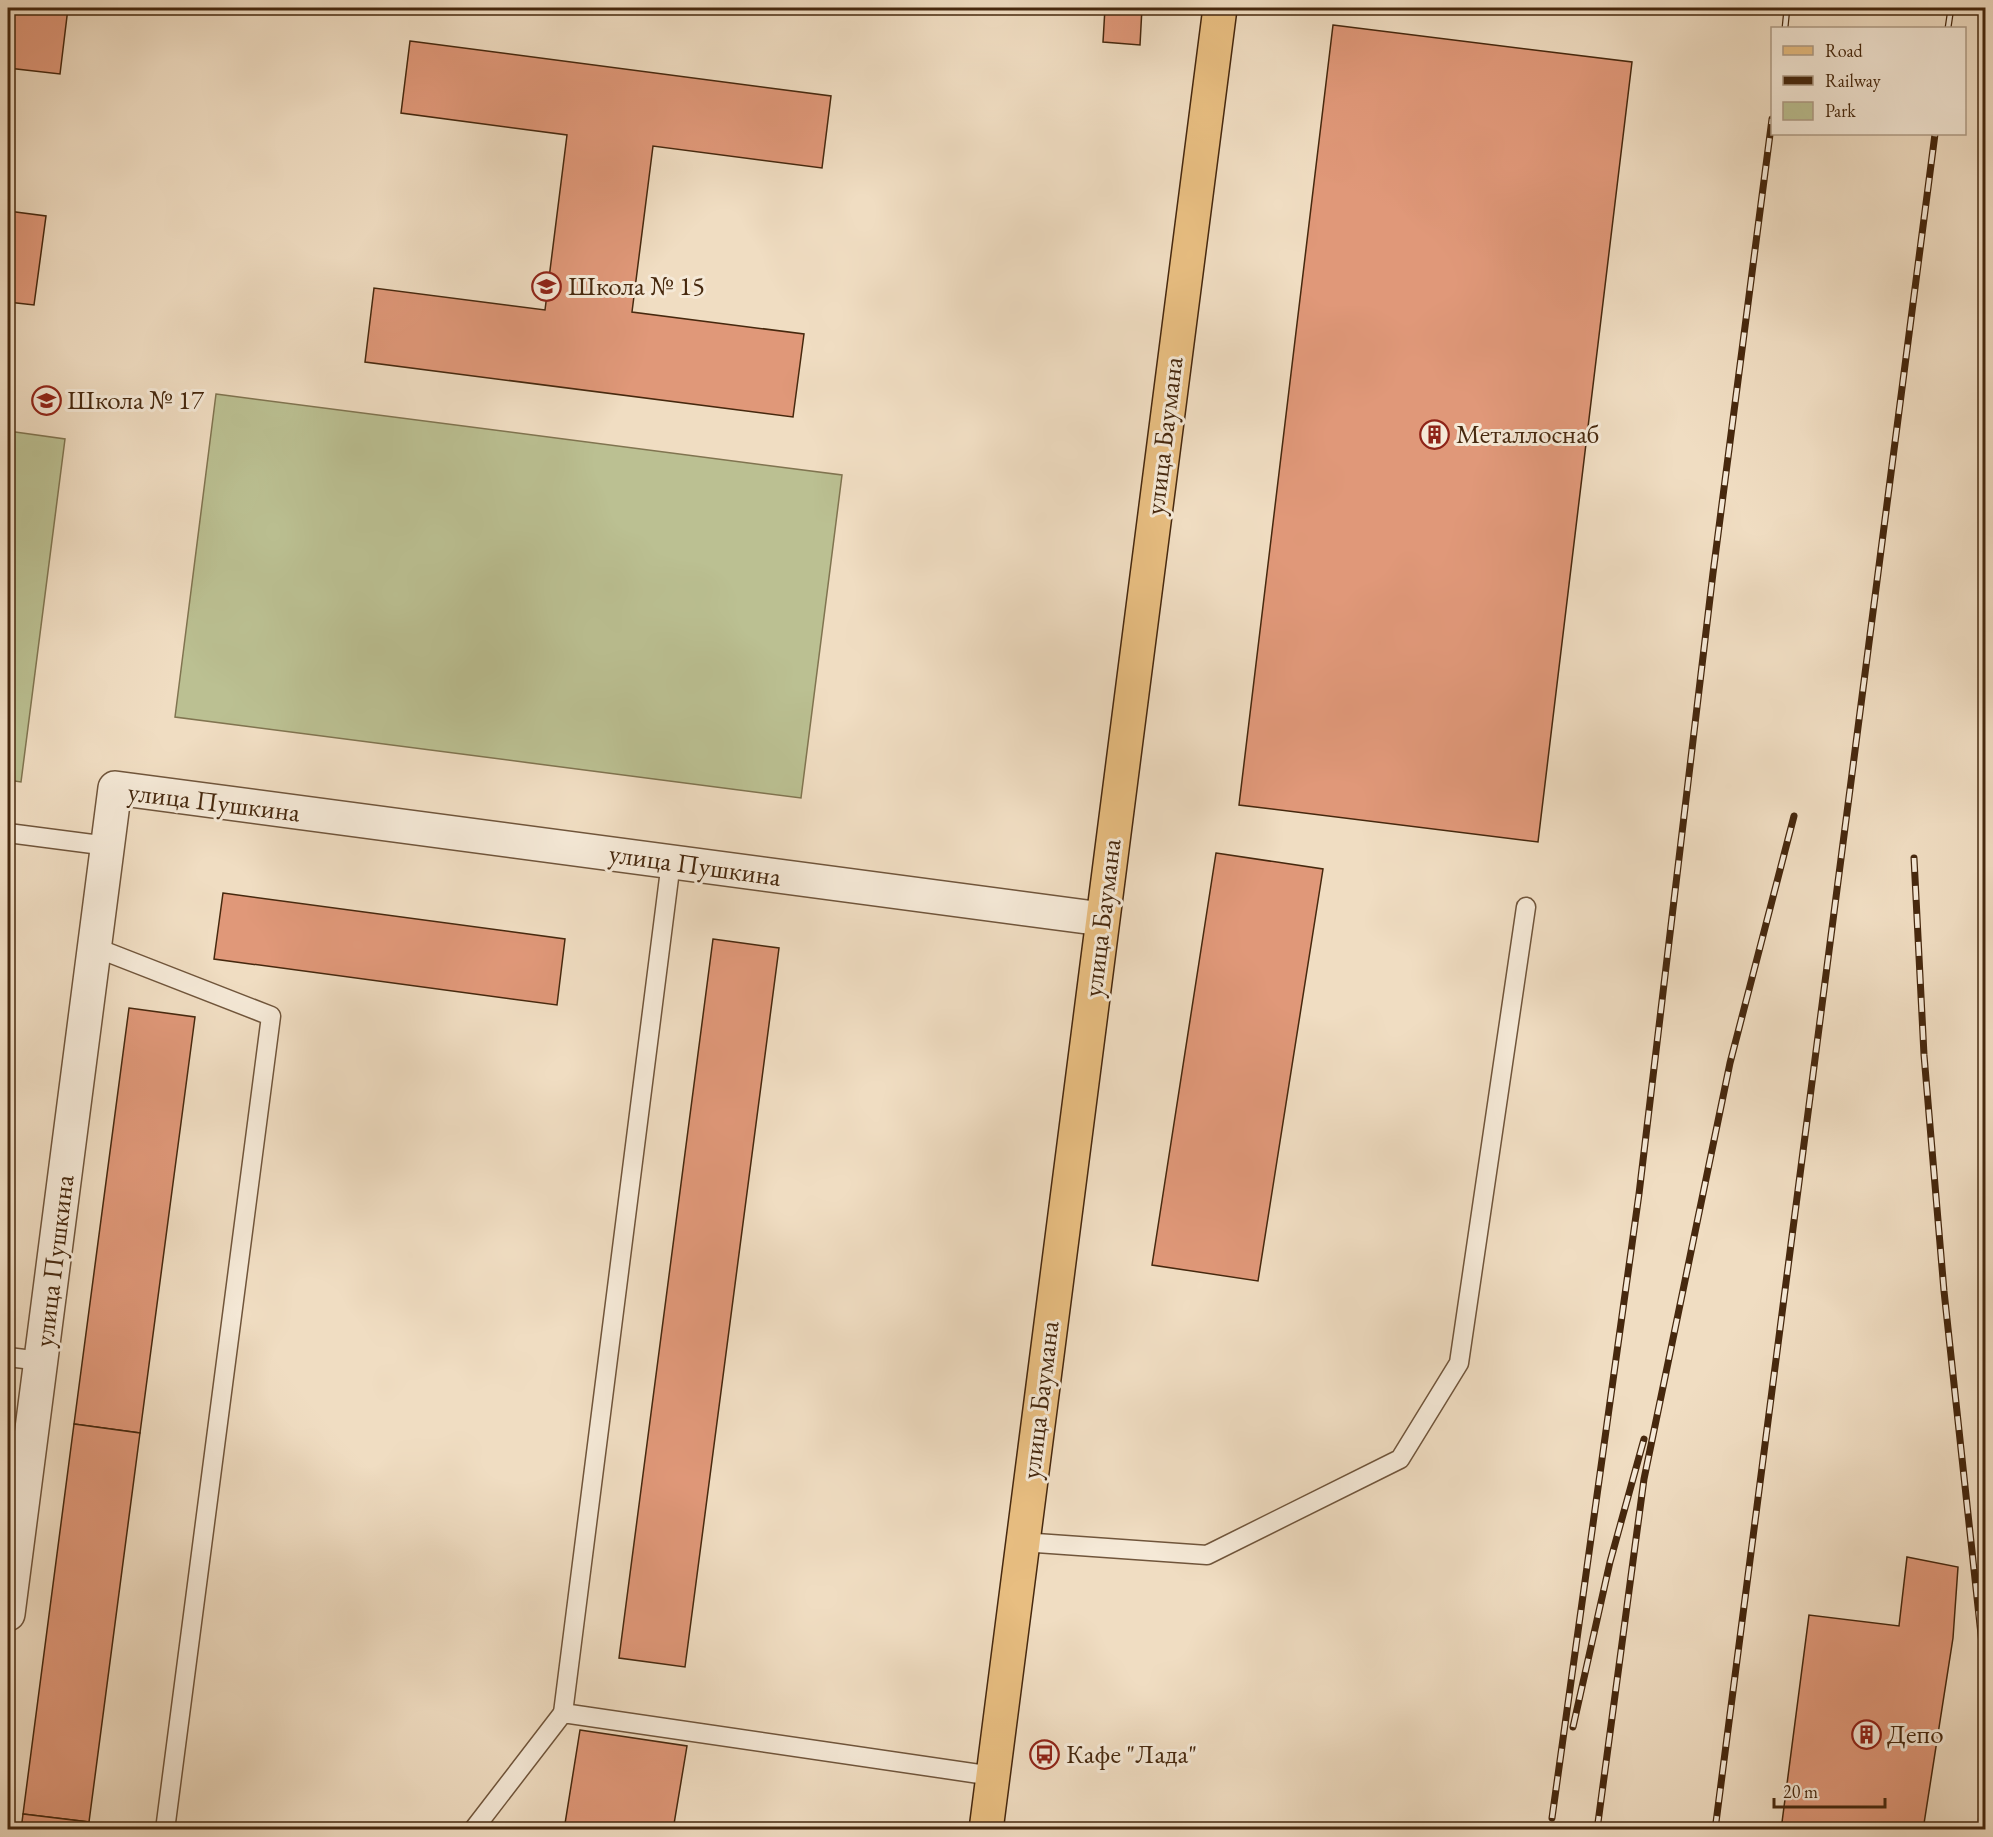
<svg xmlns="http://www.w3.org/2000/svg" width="1993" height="1837" font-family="'EB Garamond',serif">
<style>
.green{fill:#bbc092;stroke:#807450;stroke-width:1.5}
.building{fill:#e09879;stroke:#46280e;stroke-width:1.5}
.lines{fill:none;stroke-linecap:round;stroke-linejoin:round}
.lane-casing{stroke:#70553b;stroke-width:21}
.street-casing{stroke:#70553b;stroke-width:36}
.primary-casing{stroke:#46280e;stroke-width:36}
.lane{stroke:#f5e9d7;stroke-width:18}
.street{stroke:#f5e9d7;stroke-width:33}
.primary{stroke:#e8be81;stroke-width:33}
.rail-casing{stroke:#46280e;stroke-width:7}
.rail{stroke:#f5e9d7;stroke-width:4.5;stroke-dasharray:14;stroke-linecap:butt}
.labels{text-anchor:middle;stroke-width:6;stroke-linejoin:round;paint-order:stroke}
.poi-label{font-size:27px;fill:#46280e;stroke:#f5e9d7;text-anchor:start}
.street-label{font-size:27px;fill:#46280e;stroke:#f5e9d7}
</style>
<rect width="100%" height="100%" fill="#f0ddc2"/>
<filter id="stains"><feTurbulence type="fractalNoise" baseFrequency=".00333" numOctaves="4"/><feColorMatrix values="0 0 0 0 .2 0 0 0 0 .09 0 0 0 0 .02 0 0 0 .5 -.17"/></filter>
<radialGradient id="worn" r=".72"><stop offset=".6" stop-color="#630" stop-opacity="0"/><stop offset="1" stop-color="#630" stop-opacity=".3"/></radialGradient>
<g class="green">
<polygon points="216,394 842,475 801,798 175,717"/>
<polygon points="8,431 65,439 21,782 8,780"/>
</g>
<g class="building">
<polygon points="8,8 68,8 60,74 8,68"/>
<polygon points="1105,8 1142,8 1140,45 1103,42"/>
<polygon points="1333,25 1632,62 1538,842 1239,805"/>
<polygon points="410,41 831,96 822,168 653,146 632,312 804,334 793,417 365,362 374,288 545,310 567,135 401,113"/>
<polygon points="8,211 46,216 34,305 8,302"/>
<polygon points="1216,853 1323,869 1258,1281 1152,1265"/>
<polygon points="223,893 565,939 557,1005 214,959"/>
<polygon points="713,939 779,948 685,1667 619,1658"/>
<polygon points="129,1008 195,1017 140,1433 74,1424"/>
<polygon points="74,1424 140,1433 89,1822 23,1814"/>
<polygon points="1907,1557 1958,1567 1953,1638 1923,1830 1781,1830 1809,1615 1899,1626"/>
<polygon points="580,1730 687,1746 673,1830 564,1830"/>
<polygon points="23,1814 89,1822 88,1830 21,1830"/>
</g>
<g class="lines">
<defs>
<g id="lane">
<polyline points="8,833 108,846"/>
<polyline points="94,947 271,1016 165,1830"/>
<polyline points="8,1357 41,1361"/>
<polyline points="1022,1542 1207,1555 1400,1459 1459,1363 1526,907"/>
<polyline points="563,1713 671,862"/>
<polyline points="473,1830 563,1713 993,1776"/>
</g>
<polyline id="street" points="8,1614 115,788 1102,919"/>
<polyline id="primary" points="986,1830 1220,8"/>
</defs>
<use href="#lane" class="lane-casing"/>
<use href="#street" class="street-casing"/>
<use href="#primary" class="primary-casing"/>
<use href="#lane" class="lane"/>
<use href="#street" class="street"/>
<use href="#primary" class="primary"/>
<defs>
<g id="rail">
<polyline points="1785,28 1787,8"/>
<polyline points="1948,28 1951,8"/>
<polyline points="1914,858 1924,1055 1944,1291 1986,1681"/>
<polyline points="1573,1727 1610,1562 1644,1439"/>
<polyline points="1552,1818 1639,1194 1713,573 1772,119"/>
<polyline points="1597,1830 1644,1479 1730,1063 1794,816"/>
<polyline points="1715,1830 1935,134"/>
<polyline points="1981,1830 1986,1703"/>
</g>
</defs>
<use href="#rail" class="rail-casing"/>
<use href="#rail" class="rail"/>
</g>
<defs>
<symbol id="school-ring" viewBox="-11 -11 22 22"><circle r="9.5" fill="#f5e9d7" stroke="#8f2418" stroke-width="1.5"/><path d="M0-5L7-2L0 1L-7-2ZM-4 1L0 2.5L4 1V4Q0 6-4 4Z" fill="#8f2418"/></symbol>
<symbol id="building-ring" viewBox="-11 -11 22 22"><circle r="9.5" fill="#f5e9d7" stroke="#8f2418" stroke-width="1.5"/><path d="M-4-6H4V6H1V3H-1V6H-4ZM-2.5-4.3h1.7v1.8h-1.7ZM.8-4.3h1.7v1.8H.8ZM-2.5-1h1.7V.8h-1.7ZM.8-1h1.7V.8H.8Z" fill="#8f2418"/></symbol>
<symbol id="bus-ring" viewBox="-11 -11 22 22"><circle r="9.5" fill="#f5e9d7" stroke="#8f2418" stroke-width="1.5"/><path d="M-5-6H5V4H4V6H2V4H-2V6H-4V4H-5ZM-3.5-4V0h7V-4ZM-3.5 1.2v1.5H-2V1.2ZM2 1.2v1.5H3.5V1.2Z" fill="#8f2418"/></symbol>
</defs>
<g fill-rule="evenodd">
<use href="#school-ring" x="530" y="270" width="33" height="33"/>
<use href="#school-ring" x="30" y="384" width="33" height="33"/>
<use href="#building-ring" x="1418" y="418" width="33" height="33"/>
<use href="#building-ring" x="1850" y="1718" width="33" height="33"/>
<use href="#bus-ring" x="1028" y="1738" width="33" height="33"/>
</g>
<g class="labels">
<g class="poi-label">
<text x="568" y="295">Школа № 15</text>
<text x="67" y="409">Школа № 17</text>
<text x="1456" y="443">Металлоснаб</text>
<text x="1887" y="1743">Депо</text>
<text x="1066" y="1763">Кафе "Лада"</text>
</g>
<g class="street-label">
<text transform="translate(1164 436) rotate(-83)" y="9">улица Баумана</text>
<text transform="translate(214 802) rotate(7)" y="9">улица Пушкина</text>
<text transform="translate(695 865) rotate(8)" y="9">улица Пушкина</text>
<text transform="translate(1102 918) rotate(-83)" y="9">улица Баумана</text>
<text transform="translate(54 1261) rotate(-83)" y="9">улица Пушкина</text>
<text transform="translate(1040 1400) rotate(-83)" y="9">улица Баумана</text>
</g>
</g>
<rect width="1993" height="1837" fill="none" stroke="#f0ddc2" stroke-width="30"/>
<rect x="9" y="9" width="1975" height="1819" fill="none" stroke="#46280e" stroke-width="3"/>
<rect x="15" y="15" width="1963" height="1807" fill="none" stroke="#46280e" stroke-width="1.5"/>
<rect x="1771" y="27" width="195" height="108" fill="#f5e9d7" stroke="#af9c87" stroke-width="1.5"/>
<rect x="1783" y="46" width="30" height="9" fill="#e8be81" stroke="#af9c87" stroke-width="1.5"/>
<text x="1825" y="57" font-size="18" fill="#46280e">Road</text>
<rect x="1783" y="76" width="30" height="9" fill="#46280e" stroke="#af9c87" stroke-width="1.5"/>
<text x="1825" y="87" font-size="18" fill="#46280e">Railway</text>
<rect x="1783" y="102" width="30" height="18" fill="#bbc092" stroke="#af9c87" stroke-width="1.5"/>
<text x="1825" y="117" font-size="18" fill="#46280e">Park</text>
<path d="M1774 1798v9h111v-9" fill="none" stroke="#46280e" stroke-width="3"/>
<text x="1783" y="1798" font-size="18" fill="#46280e" stroke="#f5e9d7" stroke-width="4.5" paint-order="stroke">20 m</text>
<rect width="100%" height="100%" filter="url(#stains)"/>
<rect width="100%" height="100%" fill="url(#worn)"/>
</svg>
